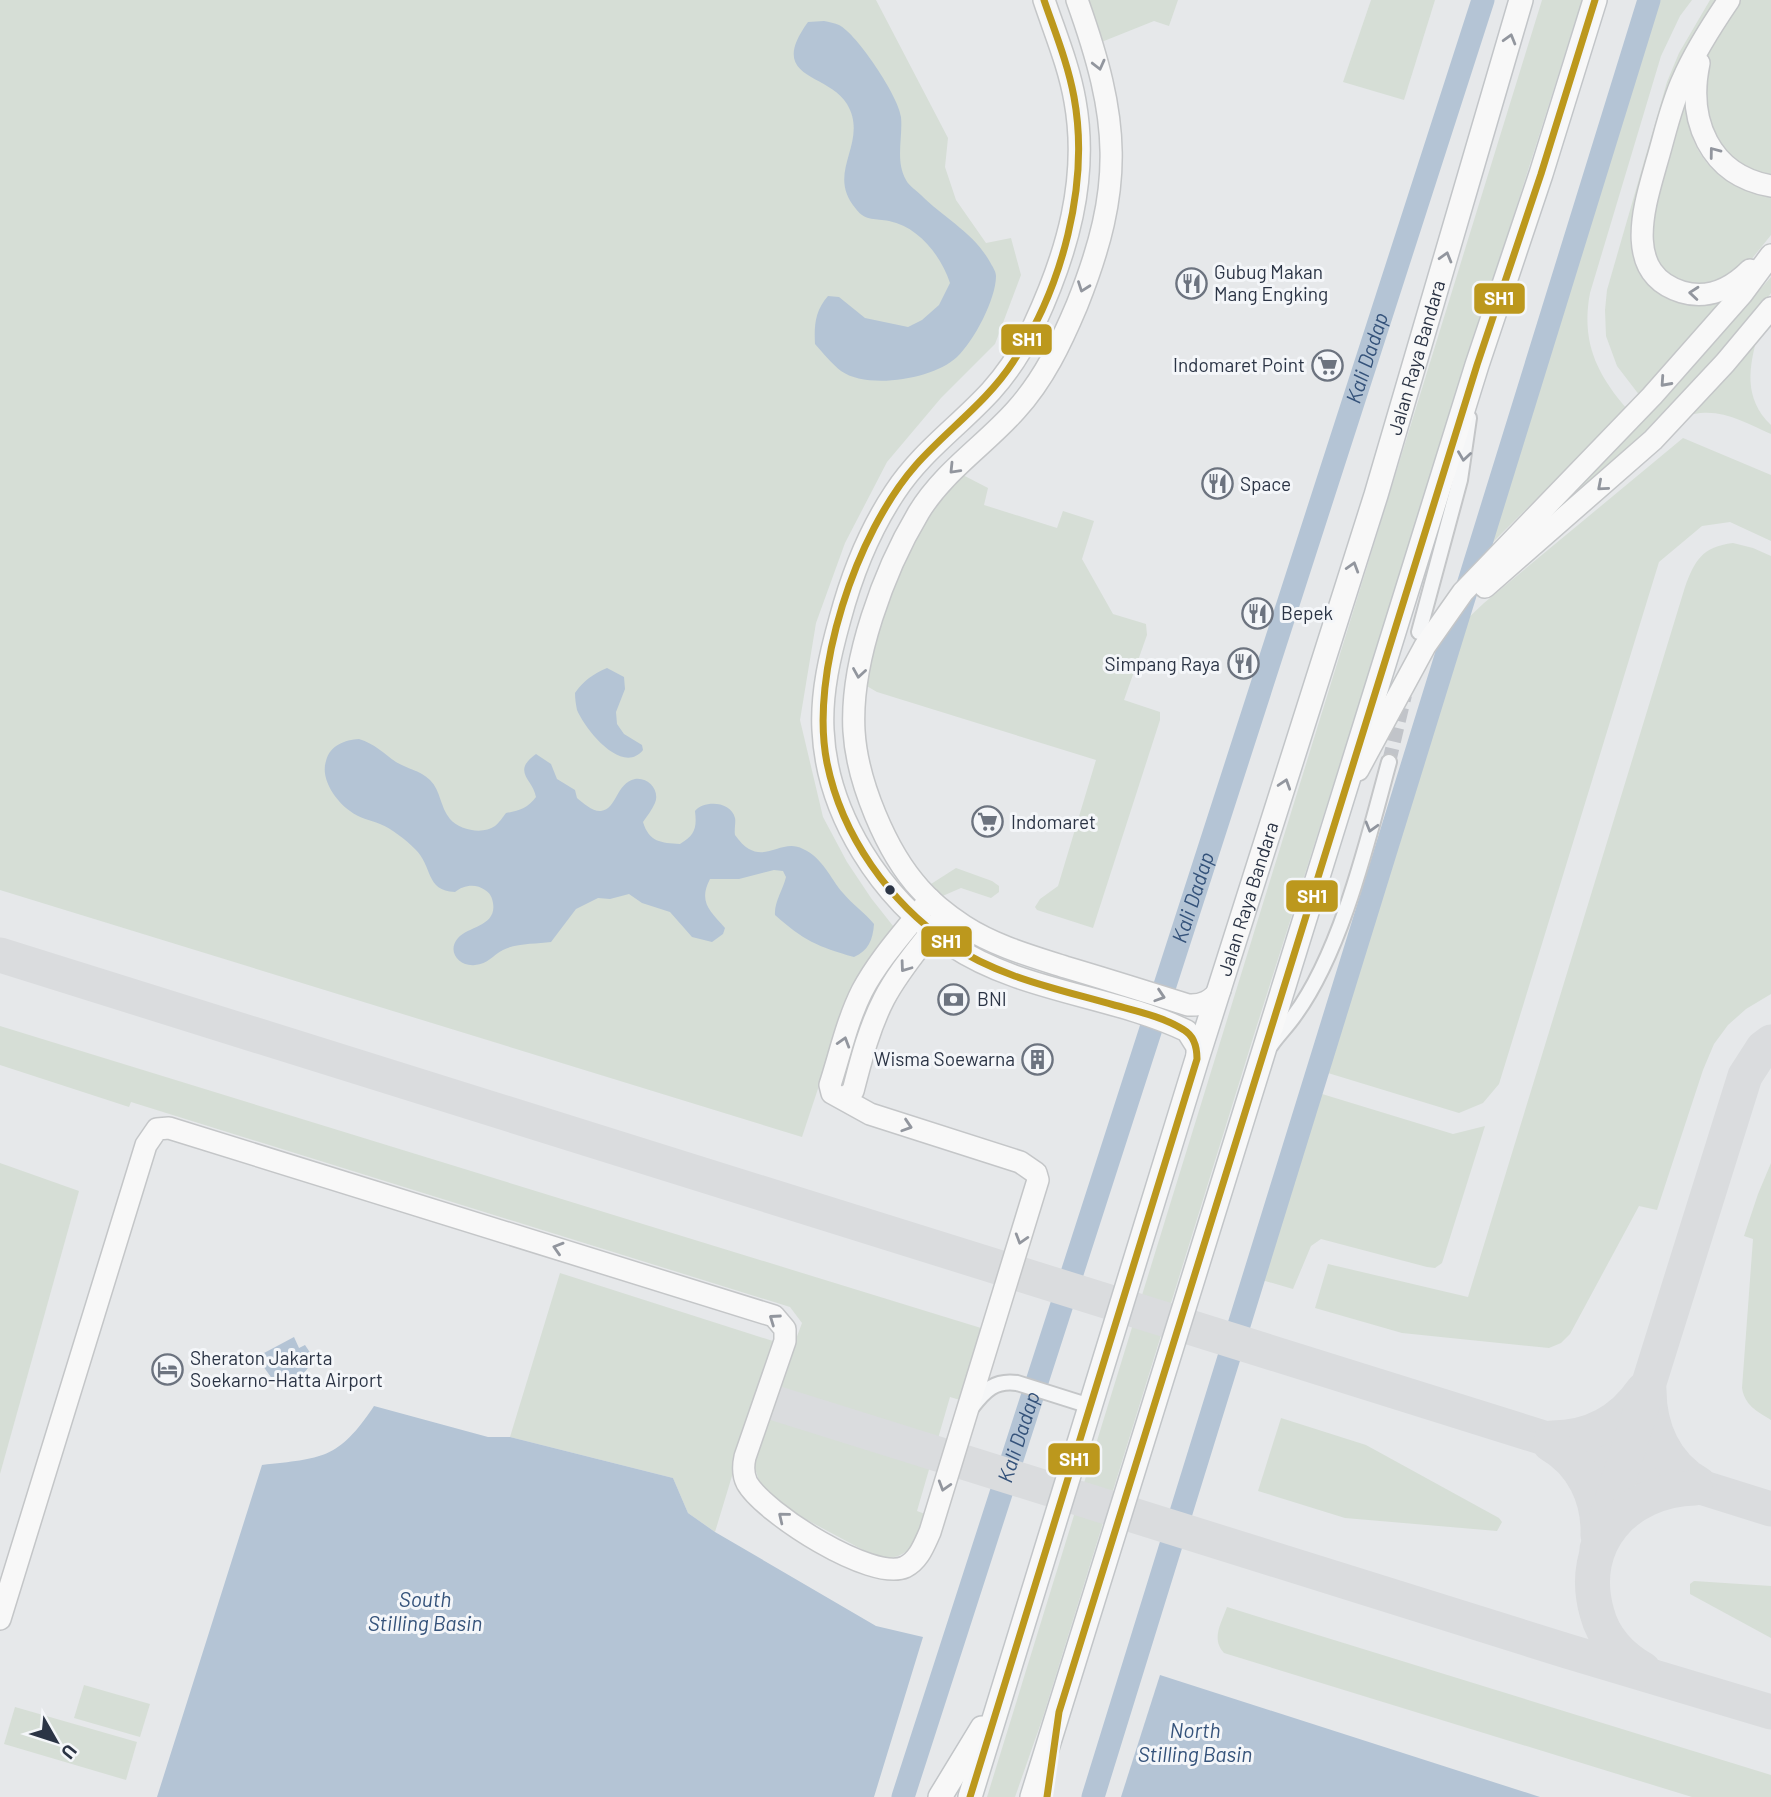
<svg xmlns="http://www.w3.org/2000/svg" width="1771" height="1797" font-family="Barlow,sans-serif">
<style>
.green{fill:#d6ded6}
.water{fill:#b4c4d5}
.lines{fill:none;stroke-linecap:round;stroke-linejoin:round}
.river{stroke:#b4c4d5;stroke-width:23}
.taxiway{stroke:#dadcde;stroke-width:35}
.street-tunnel{stroke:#c1c4c9;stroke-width:14;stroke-dasharray:14 7;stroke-linecap:butt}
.street-casing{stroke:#c4c6c8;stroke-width:18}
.secondary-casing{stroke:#c4c6c8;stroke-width:24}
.primary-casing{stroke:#c2c5c8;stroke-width:26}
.street{stroke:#f5f6f7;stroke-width:14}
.secondary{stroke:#f8f8f8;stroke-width:21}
.primary{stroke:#f8f8f8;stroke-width:23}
.bus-1-casing{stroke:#f4f6f9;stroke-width:12}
.bus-1{stroke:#bc981d;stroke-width:7}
.oneway{stroke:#92969e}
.oneway2{stroke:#90959e}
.bus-dot{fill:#2b3445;stroke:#f4f6f9;stroke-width:2.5}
.labels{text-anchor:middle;stroke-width:6;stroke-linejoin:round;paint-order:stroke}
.poi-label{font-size:19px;fill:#2b3445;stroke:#f4f6f9;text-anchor:start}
.street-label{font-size:19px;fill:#2b3445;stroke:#f4f6f9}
.water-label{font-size:21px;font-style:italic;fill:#34527a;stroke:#f4f6f9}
.line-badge{stroke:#f4f6f9;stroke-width:2.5}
.badge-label{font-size:19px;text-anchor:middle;font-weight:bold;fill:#fff}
</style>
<rect width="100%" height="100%" fill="#e6e8ea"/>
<g class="green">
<polygon points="0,0 876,0 948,138 945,167 956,200 986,243 1011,238 1021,275 995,344 941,398 887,462 845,543 816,623 800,720 823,817 847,862 871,898 897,931 849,995 802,1137 0,890"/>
<polygon points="1084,0 1178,0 1169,26 1154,21 1099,43"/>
<polygon points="1371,0 1435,0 1404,100 1343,82"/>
<polygon points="1542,0 1582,0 1253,1038 1043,1717 1015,1797 987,1797"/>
<path d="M1652 0H1692L1680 16 1661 56 1590 293C1581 341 1596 373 1627 409L1481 554Z"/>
<path d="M1710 0H1716L1683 56 1659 118 1631 224C1630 237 1630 251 1635 263 1645 287 1676 308 1702 305 1712 304 1721 301 1729 298L1640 396 1617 366 1606 336 1605 310 1607 290 1667 82 1679 53Z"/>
<polygon points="1736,0 1771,0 1771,178 1731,161 1704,120 1704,63 1714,37"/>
<path d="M1684 88C1685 146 1710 187 1771 195V235L1746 266 1711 287 1680 283 1658 265 1648 234Z"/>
<path d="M1771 277V293C1702 389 1608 465 1521 544L1668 393Z"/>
<path d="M1758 334C1749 367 1743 398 1771 425V434C1746 423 1722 408 1694 414V411Z"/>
<polygon points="1683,438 1771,475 1771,541 1730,522 1702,526 1659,562 1499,1084 1483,1103 1459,1113 1328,1073 1328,1067 1466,620 1484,603"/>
<polygon points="959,473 988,488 984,505 1057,528 1063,511 1094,521 1082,559 1113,614 1146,624 1147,635 1124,700 1160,712 1160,720 1093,928 1037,910 1035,907 1040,899 1058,886 1096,760 877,692 865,685 871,650 907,546"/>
<path d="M1733 543 1753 548 1771 556V994L1746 1009 1728 1025 1714 1044 1703 1070 1657 1210 1639 1206 1570 1334 1561 1343 1549 1348 1402 1333 1315 1308 1328 1264 1468 1297 1685 587C1695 560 1702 547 1733 543Z"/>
<polygon points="956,868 992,881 999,886 999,892 991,898 961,888 938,898 930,887 931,884"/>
<path d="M0 1026 981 1328 960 1400 950 1397 917 1511 925 1514C914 1541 913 1560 878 1558L794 1513 761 1487 753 1462 755 1449 802 1323 790 1307 131 1102 129 1107 0 1065Z"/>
<polygon points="1309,1090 1453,1134 1485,1126 1442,1263 1435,1268 1427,1267 1321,1239 1311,1246 1293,1289 1248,1276"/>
<polygon points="0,1163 79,1191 0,1474"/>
<path d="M1771 1163V1420C1757 1411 1745 1406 1742 1388L1753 1239 1744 1236 1758 1194Z"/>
<polygon points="560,1273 773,1341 715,1532 688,1513 673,1478 510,1437"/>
<polygon points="1281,1418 1366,1445 1499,1518 1502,1522 1497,1531 1345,1518 1258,1491"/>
<polygon points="1694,1581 1771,1586 1771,1638 1690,1594 1690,1584"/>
<path d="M1227 1607 1771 1775V1797H1692L1224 1653C1211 1639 1221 1624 1227 1607Z"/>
<polygon points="84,1685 150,1704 140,1737 74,1718"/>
<polygon points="15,1707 137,1742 126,1780 4,1744"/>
</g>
<g class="water">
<path d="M824 21C829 22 835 23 839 25 857 34 899 97 901 117 903 137 895 161 906 180 909 186 917 191 921 195 944 218 974 233 990 262 992 266 996 271 996 276 996 299 974 341 957 357 934 379 868 390 841 371 832 364 823 353 815 344 814 325 815 311 828 296L839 297 865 318 908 327 922 320 939 305 950 283C941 256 919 227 889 221 876 218 866 222 856 209 824 172 870 143 847 104 828 72 766 80 808 22Z"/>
<path d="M607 668 624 677 625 689 616 712 617 724 624 734 642 745 643 750C622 776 585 729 577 710 576 705 575 699 575 693 583 681 593 674 607 668Z"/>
<path d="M359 739C375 744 383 753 396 762 407 769 420 770 430 780 441 791 440 807 450 819 459 830 483 835 495 826 499 823 503 817 506 813 519 811 528 808 536 797 533 779 511 772 536 754L551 764 557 779 575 790 577 798C583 803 593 812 601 811 617 809 616 783 635 779 649 777 660 791 655 803 652 810 647 816 643 822 649 842 661 843 680 844 695 835 697 828 695 811 704 800 731 801 735 818 736 822 734 830 735 835 761 872 779 836 803 849 823 858 830 878 843 893 852 904 865 913 874 924 873 940 868 951 854 957 818 947 803 940 775 915 774 902 783 890 786 877L783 871 774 870 739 879H710C698 902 710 911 725 928L723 934 712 942 692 937 670 912 642 903 629 894 610 899 598 898 576 909 551 942C537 944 516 943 503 950 493 955 488 964 475 965 460 967 446 952 458 938 469 926 497 926 493 903 492 897 490 893 485 890 476 883 463 885 455 892 425 891 433 866 415 849 405 839 392 829 380 824 370 820 359 818 350 811 336 801 320 779 326 761 330 745 345 740 359 739Z"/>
<path d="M294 1337 299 1348 305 1345 313 1357C308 1375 291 1386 273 1380L263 1366 269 1361 264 1353Z"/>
<path d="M374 1406 488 1437H510L673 1478 688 1513 715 1532 876 1626 923 1637 874 1797H157L262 1465C322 1458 338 1460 374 1406Z"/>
<polygon points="1160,1675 1540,1797 1121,1797"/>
</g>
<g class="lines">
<g class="river">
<path id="s1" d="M903 1797 1483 0"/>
<polyline points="1093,1797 1649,0"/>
</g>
<g class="taxiway">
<polyline points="0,955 1771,1509"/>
<path d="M1649 1390C1649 1428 1665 1465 1699 1484"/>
<polyline points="778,1404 1567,1651 1771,1712"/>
<path d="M1552 1438C1590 1438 1621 1422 1643 1390"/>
<path d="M1550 1444C1583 1463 1599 1498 1598 1535"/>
<polyline points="1597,1549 1745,1076 1763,1048 1771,1042"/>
<path d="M1643 1669C1621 1657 1603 1637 1597 1613 1577 1543 1626 1490 1695 1488"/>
</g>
<polyline class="street-tunnel" points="1389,762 1405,695"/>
<defs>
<g id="street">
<polyline points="1419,632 1460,480 1469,418"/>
<path d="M1271 1045C1278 1035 1287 1026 1294 1016 1342 951 1368 839 1389 762"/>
<path d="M972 1407C985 1390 995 1380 1017 1383L1090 1406"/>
</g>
<g id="secondary">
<path d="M1044 0C1055 33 1069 66 1075 101 1089 179 1067 254 1034 325 1023 349 1008 372 991 391 959 426 921 452 895 492 869 531 852 574 840 619 830 655 821 693 823 730 827 815 881 898 951 945 1021 992 1112 995 1187 1031L1197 1047V1059"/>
<path d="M1077 0C1120 120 1125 185 1077 305 1061 343 1044 379 1016 410 985 445 944 471 919 512 884 570 850 662 854 731 857 781 886 852 920 889 932 903 949 916 964 926 995 946 1031 956 1065 967 1106 979 1147 992 1188 1005 1202 1006 1211 1001 1220 990"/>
<path d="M1729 0C1712 25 1695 51 1683 79 1671 105 1665 134 1657 161 1645 204 1621 273 1682 292 1708 300 1732 288 1750 270"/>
<path d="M1699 63C1687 120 1709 175 1771 186"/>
<polyline points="1485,587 1653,440 1725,363 1771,308"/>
<polyline points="1358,770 1425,646 1463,592 1652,396 1742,294 1771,255"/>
<path d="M845 1098 853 1091C861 1060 869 1028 884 999 899 970 921 946 940 920"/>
<path d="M0 1619 146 1145 157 1129 169 1128 774 1316 785 1329V1341L745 1457C743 1466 743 1475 747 1483 764 1513 872 1582 905 1567 919 1560 924 1545 930 1532L1038 1180 1036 1173 1020 1162 870 1114 832 1093 830 1085C840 1054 847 1021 862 991 880 957 907 929 930 899"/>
</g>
<g id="primary">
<polyline points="940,1797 982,1728"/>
<path id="s2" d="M970 1797 1197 1059 1376 495 1521 0"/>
<polyline points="1032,1797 1477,365 1541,174 1595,0"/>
</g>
</defs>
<use href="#street" class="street-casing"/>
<use href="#secondary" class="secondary-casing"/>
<use href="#primary" class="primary-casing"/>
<use href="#street" class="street"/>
<use href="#secondary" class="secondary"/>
<use href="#primary" class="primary"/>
<defs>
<g id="bus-1">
<path d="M970 1797 1197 1059C1197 1048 1194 1036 1184 1030 1164 1017 1136 1011 1114 1005 1058 989 998 977 950 944 889 902 842 836 827 763 809 674 856 533 916 465 947 430 987 402 1013 362 1062 289 1090 184 1074 97 1068 64 1055 32 1044 0"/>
<polyline points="1047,1797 1059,1712 1477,365 1541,174 1595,0"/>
</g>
</defs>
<use href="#bus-1" class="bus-1-casing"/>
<use href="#bus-1" class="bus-1"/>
</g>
<defs><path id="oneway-chevron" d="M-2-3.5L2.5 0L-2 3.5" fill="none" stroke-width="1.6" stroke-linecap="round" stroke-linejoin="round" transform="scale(1.75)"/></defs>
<g class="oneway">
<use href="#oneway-chevron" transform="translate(1510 39) rotate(-74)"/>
<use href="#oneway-chevron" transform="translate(1099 65) rotate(76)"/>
<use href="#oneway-chevron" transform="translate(1714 152) rotate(-127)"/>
<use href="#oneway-chevron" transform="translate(1446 257) rotate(-74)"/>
<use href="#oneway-chevron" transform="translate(1083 287) rotate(110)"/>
<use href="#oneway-chevron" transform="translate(1694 293) rotate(-175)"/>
<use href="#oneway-chevron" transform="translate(1665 382) rotate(132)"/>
<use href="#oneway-chevron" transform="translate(954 469) rotate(134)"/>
<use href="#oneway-chevron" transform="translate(1602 486) rotate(139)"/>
<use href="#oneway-chevron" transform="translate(1353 567) rotate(-73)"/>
<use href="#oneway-chevron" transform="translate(859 673) rotate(99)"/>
<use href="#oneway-chevron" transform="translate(1285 784) rotate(-72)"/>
<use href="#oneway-chevron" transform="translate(905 967) rotate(126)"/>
<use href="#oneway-chevron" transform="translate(1160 996) rotate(18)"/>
<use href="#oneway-chevron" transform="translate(844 1042) rotate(-73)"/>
<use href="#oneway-chevron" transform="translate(907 1126) rotate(18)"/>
<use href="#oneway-chevron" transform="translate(1021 1239) rotate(107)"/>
<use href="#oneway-chevron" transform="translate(558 1248) rotate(-163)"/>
<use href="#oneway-chevron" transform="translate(774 1319) rotate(-145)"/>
<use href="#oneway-chevron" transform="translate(944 1486) rotate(107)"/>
<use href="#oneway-chevron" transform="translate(783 1517) rotate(-141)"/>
</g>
<g class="oneway2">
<use href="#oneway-chevron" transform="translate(1464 456) rotate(98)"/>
<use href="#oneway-chevron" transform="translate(1371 827) rotate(106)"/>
</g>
<defs>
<symbol id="restaurant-ring" viewBox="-11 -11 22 22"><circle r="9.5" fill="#f4f6f9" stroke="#6c737f" stroke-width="1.5"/><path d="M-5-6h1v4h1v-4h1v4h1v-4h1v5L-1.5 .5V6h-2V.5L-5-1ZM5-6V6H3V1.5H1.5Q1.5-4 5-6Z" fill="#6c737f"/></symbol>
<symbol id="supermarket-ring" viewBox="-11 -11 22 22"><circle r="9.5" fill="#f4f6f9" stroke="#6c737f" stroke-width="1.5"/><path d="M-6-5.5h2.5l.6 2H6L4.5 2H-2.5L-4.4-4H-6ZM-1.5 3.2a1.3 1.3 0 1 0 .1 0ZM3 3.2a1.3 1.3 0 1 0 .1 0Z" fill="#6c737f"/></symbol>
<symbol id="bank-ring" viewBox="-11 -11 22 22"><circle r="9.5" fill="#f4f6f9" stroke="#6c737f" stroke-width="1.5"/><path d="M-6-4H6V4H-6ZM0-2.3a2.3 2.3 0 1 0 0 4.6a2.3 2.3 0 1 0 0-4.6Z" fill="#6c737f"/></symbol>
<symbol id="building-ring" viewBox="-11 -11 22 22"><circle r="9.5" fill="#f4f6f9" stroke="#6c737f" stroke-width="1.5"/><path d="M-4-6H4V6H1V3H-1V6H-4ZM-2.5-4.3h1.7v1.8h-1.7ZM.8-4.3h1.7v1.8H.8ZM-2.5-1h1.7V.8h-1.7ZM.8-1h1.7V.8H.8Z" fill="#6c737f"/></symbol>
<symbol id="hotel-ring" viewBox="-11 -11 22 22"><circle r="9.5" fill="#f4f6f9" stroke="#6c737f" stroke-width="1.5"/><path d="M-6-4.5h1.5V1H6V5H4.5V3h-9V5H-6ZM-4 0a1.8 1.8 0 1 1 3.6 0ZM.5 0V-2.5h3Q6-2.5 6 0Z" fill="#6c737f"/></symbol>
</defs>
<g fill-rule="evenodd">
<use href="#restaurant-ring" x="1174" y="266" width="35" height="35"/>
<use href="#supermarket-ring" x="1310" y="348" width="35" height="35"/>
<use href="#restaurant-ring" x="1200" y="466" width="35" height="35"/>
<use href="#restaurant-ring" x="1240" y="596" width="35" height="35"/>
<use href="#restaurant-ring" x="1226" y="646" width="35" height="35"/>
<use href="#supermarket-ring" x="970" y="804" width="35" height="35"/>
<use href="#bank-ring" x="936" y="982" width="35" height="35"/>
<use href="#building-ring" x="1020" y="1042" width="35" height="35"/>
<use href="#hotel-ring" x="150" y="1352" width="35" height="35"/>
</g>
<circle class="bus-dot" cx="890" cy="890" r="6"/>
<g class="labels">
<g class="poi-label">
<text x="1214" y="279">Gubug Makan<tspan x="1214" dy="22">Mang Engking</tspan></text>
<text x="1305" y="372" text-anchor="end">Indomaret Point</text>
<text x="1240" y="491">Space</text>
<text x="1281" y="620">Bepek</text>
<text x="1220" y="671" text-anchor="end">Simpang Raya</text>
<text x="1011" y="829">Indomaret</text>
<text x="977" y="1006">BNI</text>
<text x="1015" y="1066" text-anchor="end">Wisma Soewarna</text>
<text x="190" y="1365">Sheraton Jakarta<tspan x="190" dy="22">Soekarno-Hatta Airport</tspan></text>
</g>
<g class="street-label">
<text dy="7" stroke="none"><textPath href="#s2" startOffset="1507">Jalan Raya Bandara</textPath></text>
<text dy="7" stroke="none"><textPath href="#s2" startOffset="940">Jalan Raya Bandara</textPath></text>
</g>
<g class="water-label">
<text dy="7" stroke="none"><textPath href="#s1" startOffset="1512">Kali Dadap</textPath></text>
<text dy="7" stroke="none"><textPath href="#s1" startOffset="945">Kali Dadap</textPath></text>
<text dy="7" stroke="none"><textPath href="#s1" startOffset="378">Kali Dadap</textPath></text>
<text x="425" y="1607">South<tspan x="425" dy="24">Stilling Basin</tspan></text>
<text x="1195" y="1738">North<tspan x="1195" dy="24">Stilling Basin</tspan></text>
</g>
</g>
<g class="line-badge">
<rect x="1473" y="282" width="53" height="33" rx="7" fill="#bc981d"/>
<rect x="1000" y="323" width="53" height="33" rx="7" fill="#bc981d"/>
<rect x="1285" y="879" width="54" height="34" rx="7" fill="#bc981d"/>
<rect x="920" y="925" width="53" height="33" rx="7" fill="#bc981d"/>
<rect x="1047" y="1442" width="54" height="34" rx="7" fill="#bc981d"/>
</g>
<g class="badge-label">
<text x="1499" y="305">SH1</text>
<text x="1027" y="346">SH1</text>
<text x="1312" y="903">SH1</text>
<text x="946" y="948">SH1</text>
<text x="1074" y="1466">SH1</text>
</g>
<g transform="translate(56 1741) rotate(129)" stroke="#f4f6f9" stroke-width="5" paint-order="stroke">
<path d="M0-5L12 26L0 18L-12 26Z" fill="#2b3445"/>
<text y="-10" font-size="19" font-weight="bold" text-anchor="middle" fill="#2b3445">U</text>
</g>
</svg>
